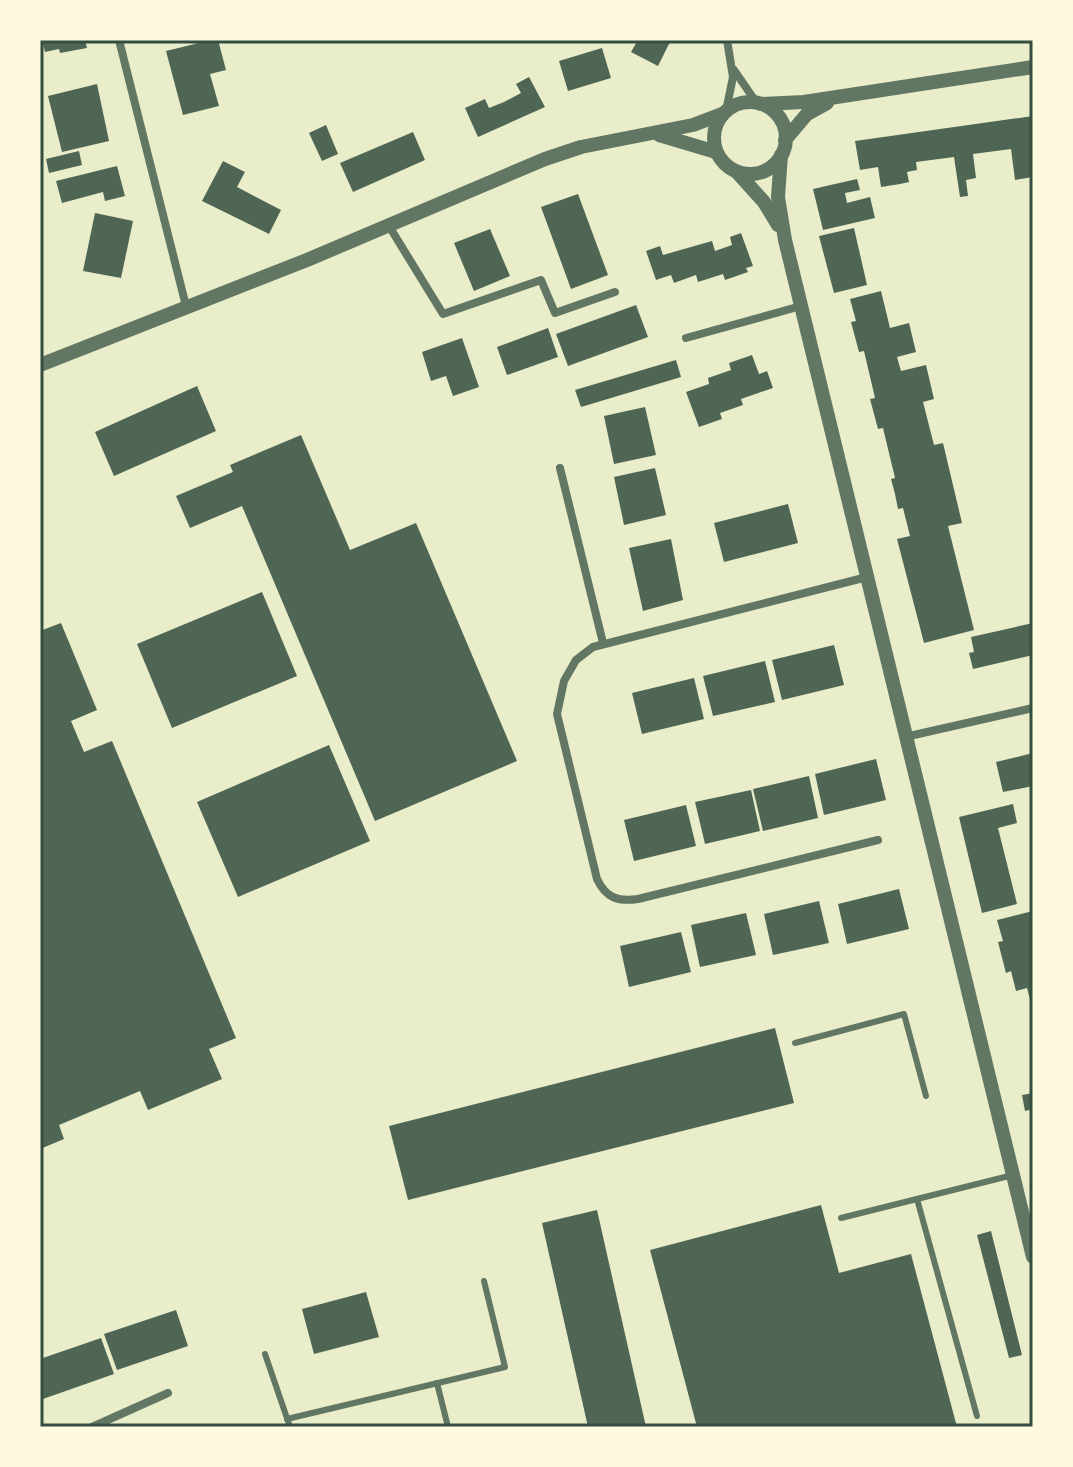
<svg xmlns="http://www.w3.org/2000/svg" width="1073" height="1467" font-family="Spectral,serif">
<style>
.building{fill:#4f6655}
.lines{fill:none;stroke-linecap:round;stroke-linejoin:round}
.service{stroke:#617663;stroke-width:6}
.minor{stroke:#617663;stroke-width:8}
.tertiary{stroke:#617663;stroke-width:14}
.neatline{fill:none;stroke:#344e41;stroke-width:3}
</style>
<rect width="100%" height="100%" fill="#e9edc9"/>
<g class="building">
<polygon points="42,40 85,40 87,48 60,53 59,49 45,52"/>
<polygon points="211,40 218,40 226,70 210,74 219,106 183,115 166,51"/>
<polygon points="638,40 671,40 658,66 631,52"/>
<polygon points="602,48 611,78 568,91 559,61"/>
<polygon points="529,77 545,107 478,137 465,108 485,99 489,108 504,102 521,93 516,84"/>
<polygon points="97,84 109,141 62,152 48,96"/>
<polygon points="1033,116 1033,146 1030,146 1033,177 1015,180 1011,149 973,154 976,178 966,180 968,196 960,197 954,157 916,162 917,170 907,172 909,182 900,184 881,187 878,167 860,170 855,141"/>
<polygon points="326,125 338,154 322,161 309,133"/>
<polygon points="413,132 425,160 353,192 340,163"/>
<polygon points="79,151 82,165 49,173 46,159"/>
<polygon points="223,161 245,172 237,187 281,210 269,234 202,201"/>
<polygon points="117,166 125,196 105,201 103,192 62,203 56,181"/>
<polygon points="857,179 860,190 845,193 847,203 870,197 875,218 823,230 813,189"/>
<polygon points="578,194 608,275 571,289 541,207"/>
<polygon points="95,213 133,221 121,278 83,271"/>
<polygon points="854,228 867,285 834,293 819,236"/>
<polygon points="490,229 510,276 474,291 454,243"/>
<polygon points="741,233 753,266 746,268 748,272 725,280 723,274 698,282 696,275 674,283 671,275 656,280 646,251 660,246 663,255 712,241 715,251 732,245 730,237"/>
<polygon points="881,291 890,328 909,323 916,352 897,357 901,371 926,365 934,399 923,402 934,445 943,443 962,523 948,526 974,630 924,643 897,539 910,536 903,508 898,509 895,494 891,479 895,478 883,428 878,429 870,399 875,398 864,351 859,352 851,322 856,321 850,299"/>
<polygon points="636,305 648,337 568,366 556,334"/>
<polygon points="548,328 558,357 507,375 497,347"/>
<polygon points="462,338 479,387 453,396 446,376 431,381 422,352"/>
<polygon points="752,355 759,374 767,371 773,388 741,399 743,405 720,413 722,419 699,427 686,392 709,384 708,378 731,370 729,363"/>
<polygon points="676,360 681,377 581,407 575,390"/>
<polygon points="197,386 216,431 114,476 95,432"/>
<polygon points="645,407 656,455 614,464 604,416"/>
<polygon points="301,435 350,550 416,523 517,761 375,821 242,506 190,528 176,496 233,472 230,465"/>
<polygon points="655,468 666,515 624,525 614,477"/>
<polygon points="788,504 798,543 724,562 714,523"/>
<polygon points="671,539 683,600 643,611 629,548"/>
<polygon points="262,592 297,676 172,728 137,644"/>
<polygon points="61,623 97,710 71,721 84,752 112,741 236,1038 209,1049 222,1079 148,1110 140,1091 59,1125 64,1139 40,1149 40,631"/>
<polygon points="1033,623 1033,655 973,669 969,653 974,652 971,637"/>
<polygon points="834,645 844,685 782,700 772,660"/>
<polygon points="765,661 775,702 713,716 703,676"/>
<polygon points="694,678 704,719 642,734 632,693"/>
<polygon points="329,745 370,841 238,897 197,802"/>
<polygon points="1033,753 1033,786 1003,792 996,762"/>
<polygon points="876,759 886,800 824,815 815,774"/>
<polygon points="809,776 818,818 763,831 753,789"/>
<polygon points="751,790 760,831 705,844 695,802"/>
<polygon points="1013,804 1017,823 998,828 1017,904 982,913 959,817"/>
<polygon points="686,805 696,846 634,861 624,820"/>
<polygon points="899,889 909,929 847,944 838,904"/>
<polygon points="819,901 829,943 773,955 764,914"/>
<polygon points="1033,911 1033,1006 1032,1007 1027,988 1016,991 1011,971 1006,973 998,942 1003,941 997,920"/>
<polygon points="746,913 756,955 700,967 691,925"/>
<polygon points="681,932 691,972 629,987 620,946"/>
<polygon points="775,1028 794,1103 408,1200 389,1126"/>
<polygon points="1033,1093 1033,1109 1025,1111 1022,1095"/>
<polygon points="821,1205 839,1273 911,1254 957,1427 697,1427 650,1250"/>
<polygon points="597,1210 646,1427 588,1427 542,1223"/>
<polygon points="991,1231 1022,1355 1009,1358 977,1235"/>
<polygon points="366,1292 379,1337 314,1354 302,1309"/>
<polygon points="176,1310 188,1346 117,1370 104,1334"/>
<polygon points="101,1338 114,1374 43,1399 40,1391 40,1359"/>
</g>
<g class="lines">
<g class="service">
<polyline points="795,1043 904,1014 926,1096"/>
<polyline points="917,1199 977,1416"/>
<polyline points="841,1218 1013,1175"/>
<polyline points="265,1354 290,1427"/>
<polyline points="437,1383 448,1427"/>
<polyline points="287,1419 505,1367 484,1281"/>
</g>
<g class="minor">
<polyline points="119,40 186,306"/>
<polyline points="734,70 756,102"/>
<polyline points="726,111 733,77 727,40"/>
<polyline points="389,226 443,314 541,280 555,313 615,292"/>
<polyline points="686,338 801,306"/>
<polyline points="560,468 603,643"/>
<path d="M867 577 593 647 576 660 564 681 557 714 597 879C606 898 618 902 638 899L878 840"/>
<polyline points="905,737 1033,708"/>
<polyline points="92,1427 168,1393"/>
</g>
<g class="tertiary">
<circle cx="750" cy="138" r="36"/>
<polyline points="761,104 804,102 1033,67"/>
<polyline points="659,135 716,152"/>
<polyline points="785,140 807,114 827,103"/>
<polyline points="781,155 778,197 785,240 1033,1257"/>
<polyline points="736,171 764,202 778,225"/>
<polyline points="40,365 307,260 545,159 581,147 693,125 722,114"/>
</g>
</g>
<rect width="1073" height="1467" fill="none" stroke="#fefae0" stroke-width="84"/>
<rect x="42" y="42" width="989" height="1383" class="neatline"/>
</svg>
